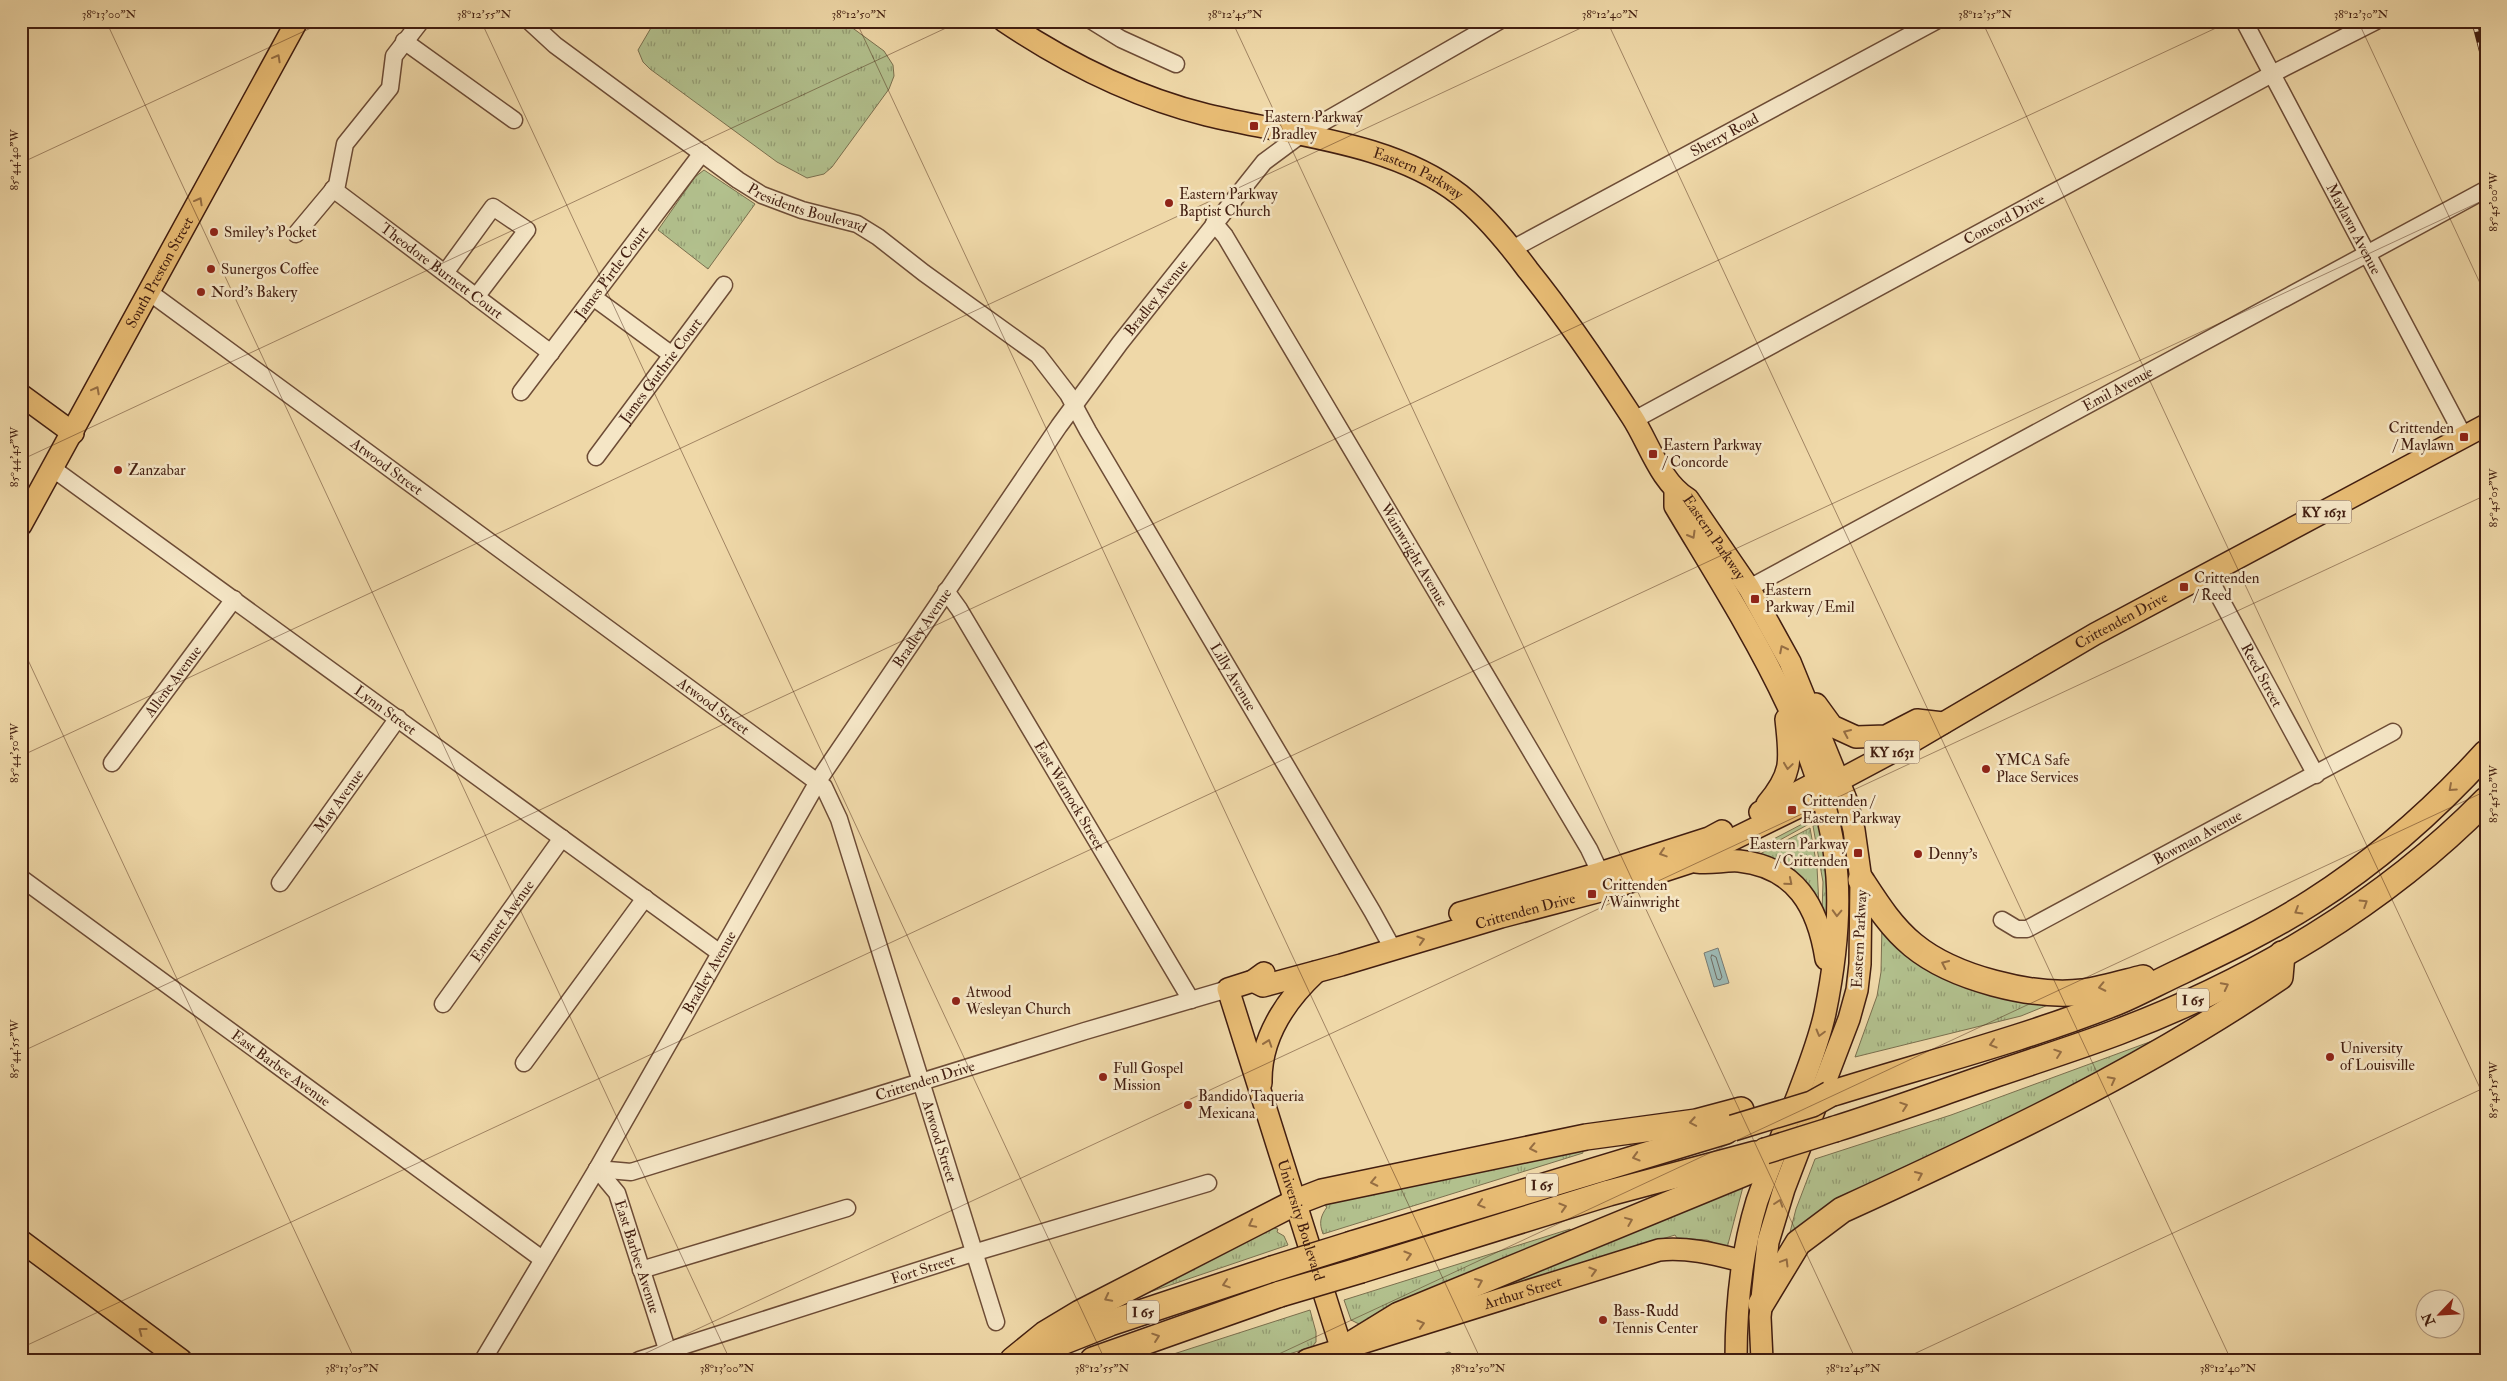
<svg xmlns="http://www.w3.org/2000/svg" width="2507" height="1381" font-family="'IM FELL Double Pica',serif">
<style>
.grass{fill:url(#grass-tufts);stroke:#7a6f4e}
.park{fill:url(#park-dots);stroke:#7a6f4e}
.water{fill:#9db8b2;stroke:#797a71}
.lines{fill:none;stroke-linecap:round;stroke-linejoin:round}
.shore{stroke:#706b61;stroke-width:1}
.minor-casing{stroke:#6d4c36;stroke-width:19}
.major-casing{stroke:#421e10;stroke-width:24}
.highway-casing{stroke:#421e10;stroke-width:28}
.minor{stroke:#f5e6c6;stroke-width:16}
.major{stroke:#e8bc74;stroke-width:21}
.highway{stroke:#e8bc74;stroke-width:25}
.rail-casing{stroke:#421e10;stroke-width:5.5}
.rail{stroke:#f5e6c6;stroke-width:4;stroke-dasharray:11;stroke-linecap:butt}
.highway-bridge-casing{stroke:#421e10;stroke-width:28;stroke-linecap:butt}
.highway-bridge{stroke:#e8bc74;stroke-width:25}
.oneway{stroke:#956d42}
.ticks{fill:none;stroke:#421e10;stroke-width:1;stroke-opacity:0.45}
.poi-dot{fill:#8f2418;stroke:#f5e6c6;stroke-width:2}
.labels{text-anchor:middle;stroke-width:5;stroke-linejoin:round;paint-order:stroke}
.shield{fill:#f5e6c6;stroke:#785a47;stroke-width:1}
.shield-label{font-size:14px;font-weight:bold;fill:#421e10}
.poi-label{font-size:15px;fill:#421e10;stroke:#f5e6c6;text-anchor:start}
.street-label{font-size:15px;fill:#421e10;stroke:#f5e6c6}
.neatline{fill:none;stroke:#421e10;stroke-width:2}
.ticks-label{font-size:12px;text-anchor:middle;fill:#421e10}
</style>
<defs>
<pattern id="grass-tufts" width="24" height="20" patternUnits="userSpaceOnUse" patternTransform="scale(1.25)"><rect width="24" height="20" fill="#b2c08d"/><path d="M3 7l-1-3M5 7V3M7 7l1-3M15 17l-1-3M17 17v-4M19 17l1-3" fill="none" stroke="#929b72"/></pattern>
<pattern id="park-dots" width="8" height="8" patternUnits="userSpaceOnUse" patternTransform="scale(1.25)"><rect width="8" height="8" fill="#b2c08d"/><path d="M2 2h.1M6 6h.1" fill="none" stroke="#929b72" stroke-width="1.8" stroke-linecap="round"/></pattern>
</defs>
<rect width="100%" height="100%" fill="#efd8a8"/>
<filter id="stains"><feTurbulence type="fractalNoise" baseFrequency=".004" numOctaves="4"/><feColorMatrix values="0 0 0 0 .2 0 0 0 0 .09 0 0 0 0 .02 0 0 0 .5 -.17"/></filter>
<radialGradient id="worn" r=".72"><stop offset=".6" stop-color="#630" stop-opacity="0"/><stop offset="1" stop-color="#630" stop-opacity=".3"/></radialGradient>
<g class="grass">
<polygon points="655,21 843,21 884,51 893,65 894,76 889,89 832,167 824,174 807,178 777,162 650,69 643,62 638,50"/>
<polygon points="704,170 755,204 708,269 658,230 695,177"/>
<polygon points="1808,821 1809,824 1749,857 1743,855"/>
<polygon points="1819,824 1825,850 1829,927 1822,913 1823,882 1813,826"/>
<polygon points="1810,828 1817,867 1819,906 1754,857"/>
<polygon points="1882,923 2053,1003 2021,1016 1855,1057 1877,996 1881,972"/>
<polygon points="2163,1037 1788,1240 1796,1209 1815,1159 1951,1115"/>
<path d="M1582 1148 1583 1153 1323 1234C1319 1223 1320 1217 1327 1207L1324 1205 1330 1201Z"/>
<polygon points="1744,1183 1727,1248 1707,1240 1677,1238 1675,1235 1468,1299"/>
<polygon points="1269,1227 1278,1229 1277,1232 1284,1236 1288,1245 1144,1294"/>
<polygon points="1570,1229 1572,1233 1361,1325 1351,1320 1344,1300"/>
<polygon points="1310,1310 1316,1332 1316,1342 1312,1347 1269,1360 1155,1360"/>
</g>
<polygon class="park" points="1449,1352 1456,1356 1457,1360 1423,1360"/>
<polygon class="water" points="1718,948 1729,983 1714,987 1704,953"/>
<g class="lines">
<polygon class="shore" points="1712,955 1716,957 1722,977 1720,980 1717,979 1711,958"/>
<defs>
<g id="minor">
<path id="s1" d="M529 21 555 45 738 180 762 195 802 210 857 224 878 237 924 273 1038 355 1068 394 1088 431 1372 911 1393 949"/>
<polyline points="1092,21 1121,39 1176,64"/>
<path id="s2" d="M2244 21 2464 437"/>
<polyline points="404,41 514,120"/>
<path id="s3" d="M333 189 551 353"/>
<path id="s4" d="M1214 223 1225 236 1589 849 1605 883"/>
<polyline points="296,234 337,185 345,144 390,88 394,56 421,21"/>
<path id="s5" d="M1512 249 1936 21"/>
<polyline points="445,273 493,207 527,230 476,297"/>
<path id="s6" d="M149 292 824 787 839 819 996 1322"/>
<polyline points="593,297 672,355"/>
<path id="s7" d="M521 392 702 153"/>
<path id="s8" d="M1634 420 2272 74 2376 21"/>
<path id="s9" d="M596 457 724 285"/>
<path id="s10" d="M52 468 720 953"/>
<path id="s11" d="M2207 574 2316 775"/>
<path id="s12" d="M1749 588 2485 190"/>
<path id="s13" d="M946 591 959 609 1191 1000"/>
<path id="s14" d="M112 763 234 599"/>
<path id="s15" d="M21 878 542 1259"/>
<path id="s16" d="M280 883 398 718"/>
<path id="s17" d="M2002 920 2017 929H2027L2393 732"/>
<path id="s18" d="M443 1004 562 838"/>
<polyline points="524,1063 645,898"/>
<path id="s19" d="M597 1169 631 1172 1085 1031 1228 989"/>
<path id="s20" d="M597 1169 617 1193 667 1349"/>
<polyline points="641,1270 847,1208"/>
<path id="s21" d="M483 1360 597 1169 820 778 1059 426 1120 343 1264 162 1299 136 1499 21"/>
<path id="s22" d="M639 1360 973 1253 1208 1183"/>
</g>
<g id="major">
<path id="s23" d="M1004 21C1065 62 1135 97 1207 115 1289 135 1393 142 1460 195 1486 216 1508 243 1528 270 1566 317 1599 366 1632 417 1649 443 1660 482 1688 499L1749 588 1790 662 1847 802 1854 830 1861 880 1860 964 1857 990 1849 1019 1784 1189 1768 1242 1760 1317 1762 1360"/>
<polyline points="21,395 73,433"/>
<path d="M1675 491V506C1741 617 1828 746 1837 877 1840 922 1834 969 1825 1013 1819 1041 1808 1068 1798 1095 1784 1130 1770 1165 1757 1201 1741 1253 1736 1305 1736 1360"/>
<path id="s24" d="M21 525 297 21"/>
<polyline points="1816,704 1832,726 1856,737 1886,736 1917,720 1943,723"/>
<path d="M1767 804C1794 772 1790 759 1786 719"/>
<polyline points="1760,812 1817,782 1840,780"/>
<path d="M1696 862C1712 864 1724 860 1739 861 1796 867 1818 907 1826 959"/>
<polyline points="1460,913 1600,873 1709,838 1722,831"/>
<path id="s25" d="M1264 973 1253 981 1228 989 1342 1350"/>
<path id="s26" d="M1253 981 1263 986 1341 965 1501 917 1608 889 1694 861 1705 853 1821 796 1840 780 1913 741 2095 634 2486 425"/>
<path d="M1261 1083C1260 1039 1285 1001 1316 972"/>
<polyline points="21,1241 181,1360"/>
<path id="s27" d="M1307 1360 1659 1250C1688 1247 1714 1254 1742 1261"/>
</g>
<g id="highway">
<path d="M1861 880C1876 903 1891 927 1913 945 1953 978 2032 998 2083 992 2103 989 2123 983 2143 978"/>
<path d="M1830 1094C1926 1064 2024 1039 2117 1002 2139 993 2160 981 2182 971 2226 950 2270 929 2312 902 2375 862 2435 809 2486 753"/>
<path d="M1835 1129C1889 1112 1943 1092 1996 1074 2037 1060 2078 1047 2118 1032 2253 981 2384 904 2486 800"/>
<polyline points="1352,1244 1726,1131"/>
<polyline points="1361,1270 1609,1193 1755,1154"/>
<path d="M1761 1304 1798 1243 1842 1210C1993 1141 2142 1071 2280 977L2282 954"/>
<polyline points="1342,1350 1399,1315 1747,1172 1765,1151"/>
<polyline points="1039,1351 1110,1323 1272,1269"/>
<polyline points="1013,1360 1045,1334 1080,1313 1296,1202 1322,1192 1586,1137 1696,1122 1741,1110"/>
<polyline points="1093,1360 1280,1294"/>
</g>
</defs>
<use href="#minor" class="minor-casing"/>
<use href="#major" class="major-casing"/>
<use href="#highway" class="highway-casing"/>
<use href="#minor" class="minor"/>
<use href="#major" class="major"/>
<use href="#highway" class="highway"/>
<defs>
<g id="rail">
<polyline points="2474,21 2486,68"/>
<polyline points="2485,21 2486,25"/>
</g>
</defs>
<use href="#rail" class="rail-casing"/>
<use href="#rail" class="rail"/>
<defs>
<g id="highway-bridge">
<polyline points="1733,1128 1812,1104 1830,1094"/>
<polyline points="1765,1151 1835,1129"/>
<polyline points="1272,1269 1352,1244"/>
<polyline points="1280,1294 1361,1270"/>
</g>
</defs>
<use href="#highway-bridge" class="highway-bridge-casing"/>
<use href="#highway-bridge" class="highway-bridge"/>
</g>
<defs><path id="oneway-chevron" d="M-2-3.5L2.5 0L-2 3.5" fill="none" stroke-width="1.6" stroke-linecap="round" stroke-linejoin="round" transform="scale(1.25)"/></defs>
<g class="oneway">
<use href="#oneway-chevron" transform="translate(277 58) rotate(-61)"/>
<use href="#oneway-chevron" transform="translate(199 201) rotate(-61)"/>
<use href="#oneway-chevron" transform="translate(96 390) rotate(-62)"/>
<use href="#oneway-chevron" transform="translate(1692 535) rotate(60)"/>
<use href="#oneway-chevron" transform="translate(1783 649) rotate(-117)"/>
<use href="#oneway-chevron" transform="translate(1847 733) rotate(-156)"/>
<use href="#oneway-chevron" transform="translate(1788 766) rotate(98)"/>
<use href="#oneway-chevron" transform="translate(2452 788) rotate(138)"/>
<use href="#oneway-chevron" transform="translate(1663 853) rotate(162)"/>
<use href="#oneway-chevron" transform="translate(1789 882) rotate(40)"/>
<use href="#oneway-chevron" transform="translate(2364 903) rotate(-32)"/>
<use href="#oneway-chevron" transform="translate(2298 911) rotate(149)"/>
<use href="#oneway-chevron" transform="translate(1837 913) rotate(92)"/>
<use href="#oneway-chevron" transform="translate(1421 940) rotate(-17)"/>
<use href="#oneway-chevron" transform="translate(1945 964) rotate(-155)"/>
<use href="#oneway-chevron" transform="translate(2225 986) rotate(-27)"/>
<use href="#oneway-chevron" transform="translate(2102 987) rotate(168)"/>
<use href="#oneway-chevron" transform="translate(1820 1033) rotate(105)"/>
<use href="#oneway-chevron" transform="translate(1268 1043) rotate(-71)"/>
<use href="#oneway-chevron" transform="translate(1993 1044) rotate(163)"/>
<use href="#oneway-chevron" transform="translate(2058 1053) rotate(-19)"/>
<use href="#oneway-chevron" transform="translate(2112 1080) rotate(-28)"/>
<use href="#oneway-chevron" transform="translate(1904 1106) rotate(-19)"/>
<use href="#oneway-chevron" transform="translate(1693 1122) rotate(170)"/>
<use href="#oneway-chevron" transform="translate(1533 1148) rotate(168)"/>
<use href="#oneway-chevron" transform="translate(1636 1157) rotate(164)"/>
<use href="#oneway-chevron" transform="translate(1919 1175) rotate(-24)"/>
<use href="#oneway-chevron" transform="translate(1374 1182) rotate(168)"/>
<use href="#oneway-chevron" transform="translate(1779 1203) rotate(-72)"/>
<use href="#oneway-chevron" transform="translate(1481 1204) rotate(163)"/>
<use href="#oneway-chevron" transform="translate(1563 1207) rotate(-17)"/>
<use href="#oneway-chevron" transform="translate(1629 1221) rotate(-22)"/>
<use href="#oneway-chevron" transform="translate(1252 1224) rotate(153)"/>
<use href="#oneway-chevron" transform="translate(1408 1255) rotate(-17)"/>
<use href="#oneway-chevron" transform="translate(1785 1262) rotate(-59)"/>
<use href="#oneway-chevron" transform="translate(1593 1271) rotate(-17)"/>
<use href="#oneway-chevron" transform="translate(1479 1282) rotate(-23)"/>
<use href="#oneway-chevron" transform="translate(1226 1284) rotate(162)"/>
<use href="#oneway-chevron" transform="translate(1108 1298) rotate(153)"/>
<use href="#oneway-chevron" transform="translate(1421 1324) rotate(-17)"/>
<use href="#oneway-chevron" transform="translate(142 1331) rotate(-143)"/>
<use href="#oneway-chevron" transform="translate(1156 1337) rotate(-19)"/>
</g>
<path class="ticks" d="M106 21 730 1360M481 21 1105 1360M856 21 1481 1360M1232 21 1856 1360M1607 21 2231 1360M1982 21 2486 1101M2358 21 2486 296M21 163 326 21M21 460 961 21M21 645 355 1360M21 756 1596 21M21 1052 2231 21M21 1348 2486 199M631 1360 2486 495M1266 1360 2486 791M1901 1360 2486 1087"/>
<g class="poi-dot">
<rect x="1249" y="121" width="10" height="10" rx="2.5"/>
<circle cx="1169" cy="203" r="5"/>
<circle cx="214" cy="232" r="5"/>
<circle cx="211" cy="269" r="5"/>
<circle cx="201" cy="292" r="5"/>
<rect x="2459" y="432" width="10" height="10" rx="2.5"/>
<rect x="1648" y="449" width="10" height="10" rx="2.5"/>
<circle cx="118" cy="470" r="5"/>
<rect x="2179" y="582" width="10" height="10" rx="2.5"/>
<rect x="1750" y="594" width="10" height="10" rx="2.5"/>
<circle cx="1986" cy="769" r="5"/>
<rect x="1787" y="805" width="10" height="10" rx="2.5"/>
<rect x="1853" y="848" width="10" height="10" rx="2.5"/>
<circle cx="1918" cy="854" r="5"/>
<rect x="1587" y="889" width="10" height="10" rx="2.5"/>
<circle cx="956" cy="1001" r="5"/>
<circle cx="2330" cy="1057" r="5"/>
<circle cx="1103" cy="1077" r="5"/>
<circle cx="1188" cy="1105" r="5"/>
<circle cx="1603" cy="1320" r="5"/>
</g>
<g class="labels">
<g class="shield">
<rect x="2296.5" y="500.5" width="55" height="23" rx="4"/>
<rect x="1864.5" y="740.5" width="55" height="23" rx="4"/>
<rect x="2177" y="988.5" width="32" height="23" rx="4"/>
<rect x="1526" y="1173.5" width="32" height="23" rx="4"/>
<rect x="1127" y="1300.5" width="32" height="23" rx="4"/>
</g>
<g class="shield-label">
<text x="2324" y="517">KY 1631</text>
<text x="1892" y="757">KY 1631</text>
<text x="2193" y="1005">I 65</text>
<text x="1542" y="1190">I 65</text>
<text x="1143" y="1317">I 65</text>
</g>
<g class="poi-label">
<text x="1264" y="122">Eastern Parkway<tspan x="1264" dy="17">/ Bradley</tspan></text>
<text x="1179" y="199">Eastern Parkway<tspan x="1179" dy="17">Baptist Church</tspan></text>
<text x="224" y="237">Smiley's Pocket</text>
<text x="221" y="274">Sunergos Coffee</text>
<text x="211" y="297">Nord's Bakery</text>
<text x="2454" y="433" text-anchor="end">Crittenden<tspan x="2454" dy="17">/ Maylawn</tspan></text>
<text x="1663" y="450">Eastern Parkway<tspan x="1663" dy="17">/ Concorde</tspan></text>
<text x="128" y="475">Zanzabar</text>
<text x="2194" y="583">Crittenden<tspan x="2194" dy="17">/ Reed</tspan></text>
<text x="1765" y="595">Eastern<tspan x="1765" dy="17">Parkway / Emil</tspan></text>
<text x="1996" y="765">YMCA Safe<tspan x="1996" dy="17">Place Services</tspan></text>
<text x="1802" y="806">Crittenden /<tspan x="1802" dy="17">Eastern Parkway</tspan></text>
<text x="1848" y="849" text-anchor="end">Eastern Parkway<tspan x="1848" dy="17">/ Crittenden</tspan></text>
<text x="1928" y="859">Denny's</text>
<text x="1602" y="890">Crittenden<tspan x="1602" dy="17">/ Wainwright</tspan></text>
<text x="966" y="997">Atwood<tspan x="966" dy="17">Wesleyan Church</tspan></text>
<text x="2340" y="1053">University<tspan x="2340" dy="17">of Louisville</tspan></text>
<text x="1113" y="1073">Full Gospel<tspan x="1113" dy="17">Mission</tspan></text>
<text x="1198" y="1101">Bandido Taqueria<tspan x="1198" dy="17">Mexicana</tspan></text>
<text x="1613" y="1316">Bass-Rudd<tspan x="1613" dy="17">Tennis Center</tspan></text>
</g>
<g class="street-label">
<text dy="5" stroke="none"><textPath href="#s5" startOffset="241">Sherry Road</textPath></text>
<text dy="5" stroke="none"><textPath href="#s23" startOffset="445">Eastern Parkway</textPath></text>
<text dy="5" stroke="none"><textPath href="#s1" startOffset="338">Presidents Boulevard</textPath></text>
<text dy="5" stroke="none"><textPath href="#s8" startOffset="421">Concord Drive</textPath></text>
<text dy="5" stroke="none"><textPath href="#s2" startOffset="235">Maylawn Avenue</textPath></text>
<text dy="5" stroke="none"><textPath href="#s3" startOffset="136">Theodore Burnett Court</textPath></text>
<text dy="5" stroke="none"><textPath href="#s24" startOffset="288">South Preston Street</textPath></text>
<text dy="5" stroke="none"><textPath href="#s7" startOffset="150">James Pirtle Court</textPath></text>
<text dy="5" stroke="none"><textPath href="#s21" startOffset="1259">Bradley Avenue</textPath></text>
<text dy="5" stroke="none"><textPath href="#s9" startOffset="108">James Guthrie Court</textPath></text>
<text dy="5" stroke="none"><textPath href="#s12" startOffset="419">Emil Avenue</textPath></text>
<text dy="5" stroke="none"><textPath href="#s6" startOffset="295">Atwood Street</textPath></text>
<text dy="5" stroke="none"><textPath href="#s23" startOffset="921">Eastern Parkway</textPath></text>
<text dy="5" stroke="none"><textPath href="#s4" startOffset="388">Wainwright Avenue</textPath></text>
<text dy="5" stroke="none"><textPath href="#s26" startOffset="951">Crittenden Drive</textPath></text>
<text dy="5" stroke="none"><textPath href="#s21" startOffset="854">Bradley Avenue</textPath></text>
<text dy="5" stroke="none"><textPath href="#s11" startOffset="115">Reed Street</textPath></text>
<text dy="5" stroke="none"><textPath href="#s1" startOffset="991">Lilly Avenue</textPath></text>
<text dy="5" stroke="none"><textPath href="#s14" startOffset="102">Allene Avenue</textPath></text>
<text dy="5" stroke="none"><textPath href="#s6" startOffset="700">Atwood Street</textPath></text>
<text dy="5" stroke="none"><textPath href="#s10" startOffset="412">Lynn Street</textPath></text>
<text dy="5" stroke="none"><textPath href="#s13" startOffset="239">East Warnock Street</textPath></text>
<text dy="5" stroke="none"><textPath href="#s16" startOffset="101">May Avenue</textPath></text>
<text dy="5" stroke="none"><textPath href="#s17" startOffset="221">Bowman Avenue</textPath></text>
<text dy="5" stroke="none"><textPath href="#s26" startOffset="284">Crittenden Drive</textPath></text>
<text dy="5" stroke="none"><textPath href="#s18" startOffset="102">Emmett Avenue</textPath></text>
<text transform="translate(1859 939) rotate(-87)" y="5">Eastern Parkway</text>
<text dy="5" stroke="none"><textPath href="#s21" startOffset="449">Bradley Avenue</textPath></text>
<text dy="5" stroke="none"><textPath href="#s15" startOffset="322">East Barbee Avenue</textPath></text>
<text dy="5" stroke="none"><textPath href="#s19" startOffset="342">Crittenden Drive</textPath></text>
<text dy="5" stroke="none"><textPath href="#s6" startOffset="1210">Atwood Street</textPath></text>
<text dy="5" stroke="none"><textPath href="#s25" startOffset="282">University Boulevard</textPath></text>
<text dy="5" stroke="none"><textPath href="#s20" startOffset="98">East Barbee Avenue</textPath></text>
<text dy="5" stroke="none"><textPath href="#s22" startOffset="298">Fort Street</textPath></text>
<text dy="5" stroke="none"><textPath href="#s27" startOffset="226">Arthur Street</textPath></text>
</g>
</g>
<rect width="2507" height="1381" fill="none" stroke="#efd8a8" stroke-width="55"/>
<g transform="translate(2440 1314) rotate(245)"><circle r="24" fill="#f5e6c6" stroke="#ad967d"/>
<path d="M0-4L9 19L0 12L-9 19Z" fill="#8f2418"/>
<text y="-8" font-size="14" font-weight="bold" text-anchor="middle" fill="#421e10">N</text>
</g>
<rect x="28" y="28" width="2452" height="1326" class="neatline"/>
<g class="ticks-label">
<text x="109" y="18">38°13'00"N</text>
<text x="484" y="18">38°12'55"N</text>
<text x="859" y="18">38°12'50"N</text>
<text x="1235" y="18">38°12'45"N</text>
<text x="1610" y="18">38°12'40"N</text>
<text x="1985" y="18">38°12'35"N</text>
<text x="2361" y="18">38°12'30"N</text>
<text transform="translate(14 160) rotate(-90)" y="4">85°44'40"W</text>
<text transform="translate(2493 202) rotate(-90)" y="4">85°45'00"W</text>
<text transform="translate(14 457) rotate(-90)" y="4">85°44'45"W</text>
<text transform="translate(2493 498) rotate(-90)" y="4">85°45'05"W</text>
<text transform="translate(14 753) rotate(-90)" y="4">85°44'50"W</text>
<text transform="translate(2493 794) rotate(-90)" y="4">85°45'10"W</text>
<text transform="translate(14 1049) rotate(-90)" y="4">85°44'55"W</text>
<text transform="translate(2493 1090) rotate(-90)" y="4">85°45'15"W</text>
<text x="352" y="1372">38°13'05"N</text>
<text x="727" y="1372">38°13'00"N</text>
<text x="1102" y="1372">38°12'55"N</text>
<text x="1478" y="1372">38°12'50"N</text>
<text x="1853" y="1372">38°12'45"N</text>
<text x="2228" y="1372">38°12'40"N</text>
</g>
<rect width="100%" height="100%" filter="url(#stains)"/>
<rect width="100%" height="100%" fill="url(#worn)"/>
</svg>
